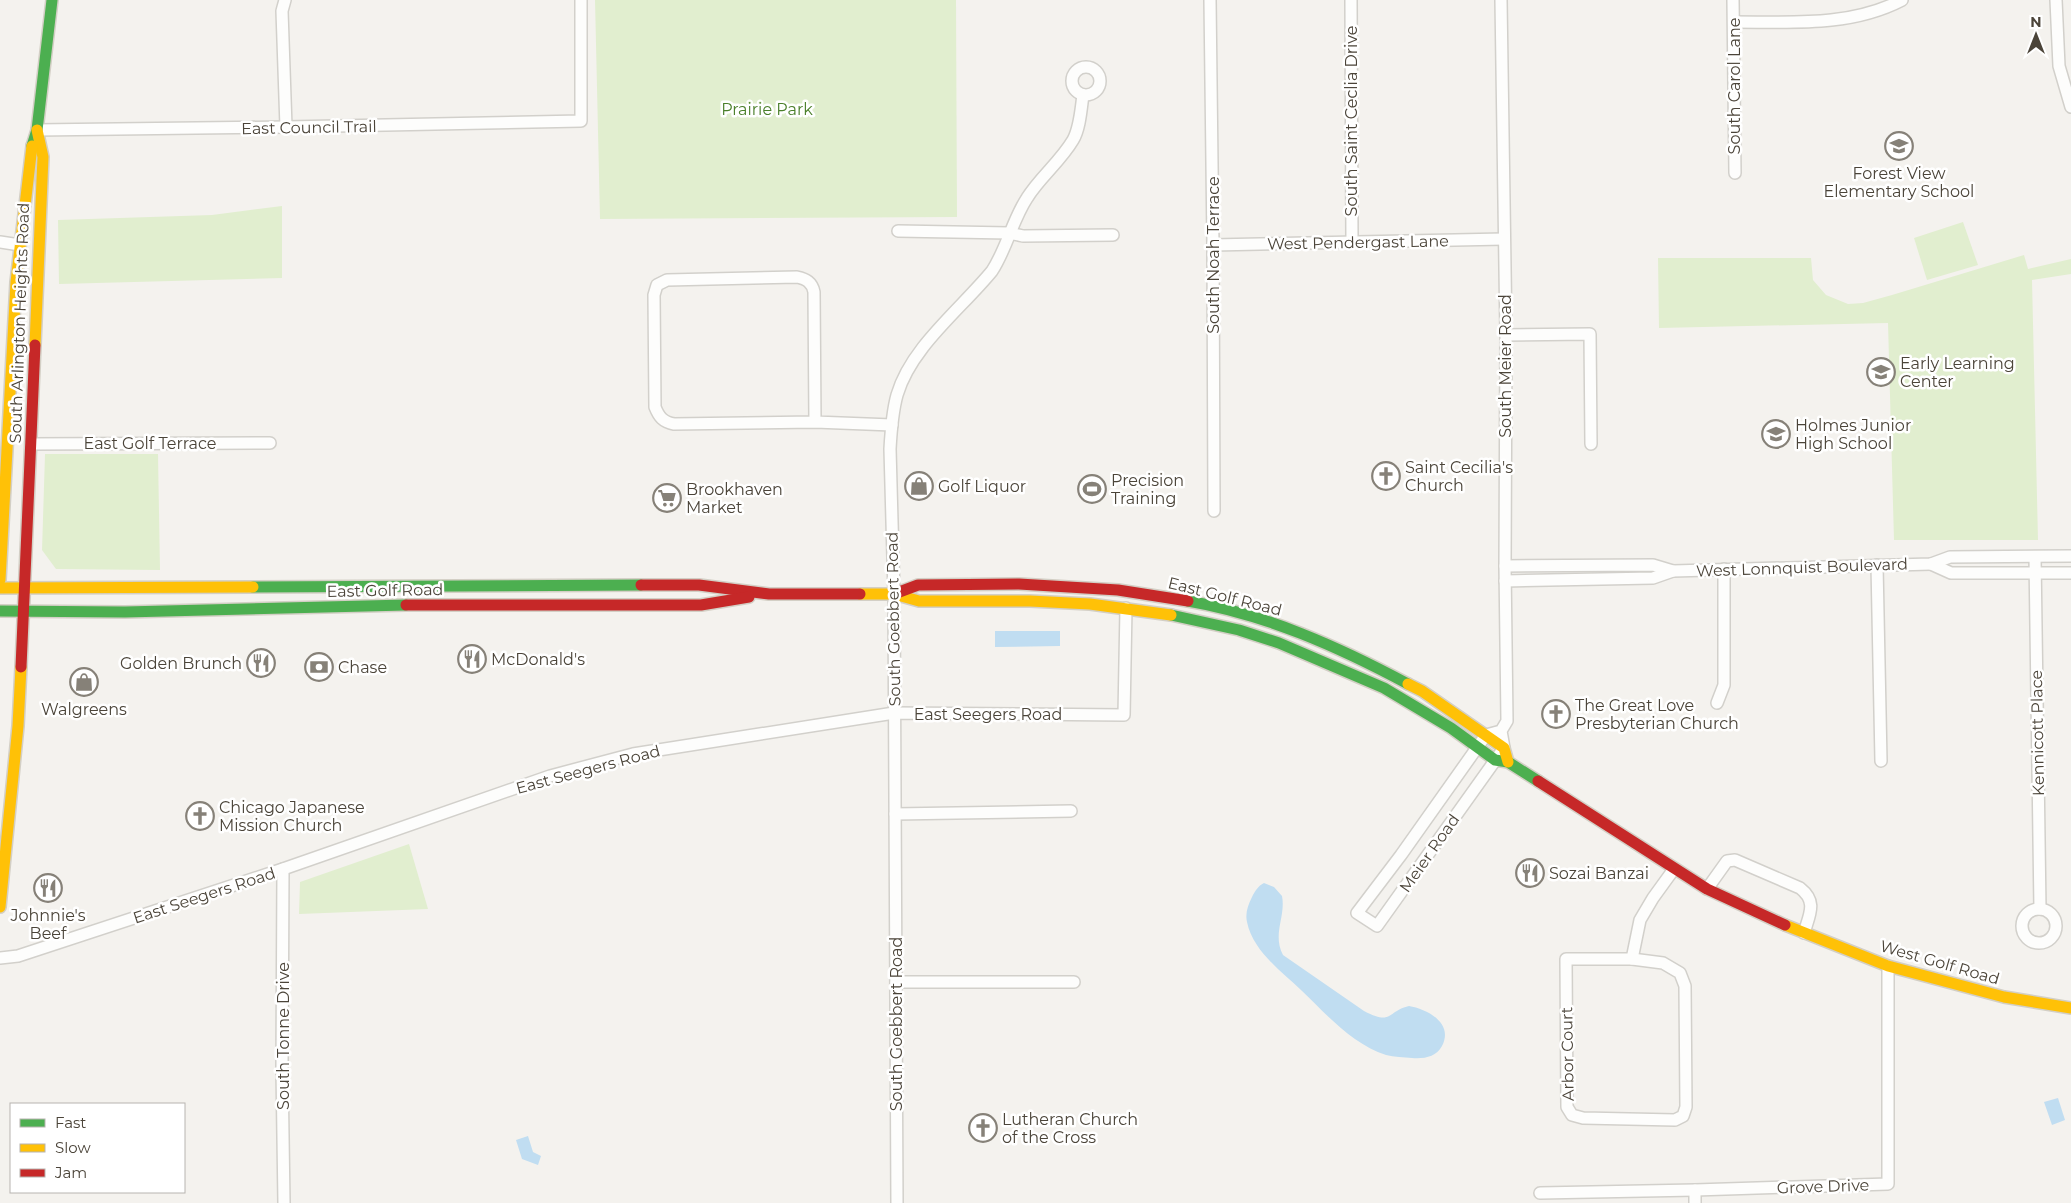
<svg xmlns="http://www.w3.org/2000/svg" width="2071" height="1203" font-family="Montserrat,sans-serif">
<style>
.green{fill:#e1eecf}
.water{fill:#c0ddf1}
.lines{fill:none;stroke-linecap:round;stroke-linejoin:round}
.street-casing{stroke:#d2d0cb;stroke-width:14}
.fast-casing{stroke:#d3cfc5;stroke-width:14}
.slow-casing{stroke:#d3cfc5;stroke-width:14}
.jam-casing{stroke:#d3cfc5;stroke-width:14}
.street{stroke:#fdfdfc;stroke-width:11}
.fast{stroke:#4caf50;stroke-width:11}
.slow{stroke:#ffc107;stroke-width:11}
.jam{stroke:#c62828;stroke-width:11}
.labels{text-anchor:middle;stroke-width:5;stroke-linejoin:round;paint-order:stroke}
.street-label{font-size:16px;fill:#4b4439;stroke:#fff}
.park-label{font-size:16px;fill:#4a7f2a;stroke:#fff}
.poi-label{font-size:16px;fill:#4b4439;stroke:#fff;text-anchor:start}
</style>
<rect width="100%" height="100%" fill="#f4f2ee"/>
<g class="green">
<polygon points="595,0 956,0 957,217 600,219"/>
<polygon points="282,206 282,278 59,284 58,220 212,215"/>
<polygon points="1963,222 1978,265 1927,280 1914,238"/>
<polygon points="2024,255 2028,269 2071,259 2071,274 2032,280 2038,540 1894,540 1888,323 1659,328 1658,258 1811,258 1813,280 1826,295 1848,304 1863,303 1892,295"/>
<polygon points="45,454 158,454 160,570 56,569 42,550"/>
<polygon points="409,844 428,909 299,914 300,882"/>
</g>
<g class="water">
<polygon points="995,631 1060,631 1060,646 995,647"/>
<path d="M1264 883 1274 887 1282 896C1286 917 1272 934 1283 955L1364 1011C1393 1026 1387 1011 1409 1006 1427 1009 1454 1023 1442 1046 1436 1057 1424 1059 1412 1058 1404 1057 1394 1057 1386 1055 1352 1044 1326 1014 1301 990 1281 971 1253 951 1247 922 1245 913 1248 905 1252 897 1255 891 1258 886 1264 883Z"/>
<polygon points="2058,1098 2065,1120 2052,1125 2044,1102"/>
<polygon points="528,1136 533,1152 541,1156 538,1165 522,1159 516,1140"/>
</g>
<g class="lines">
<defs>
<g id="street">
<polyline points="285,0 282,11 286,127"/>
<polyline points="1210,0 1213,245 1214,511"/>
<polyline points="1351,0 1352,242"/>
<polyline points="1501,0 1506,335 1505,566 1507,721 1501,731 1504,748 1377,926 1357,913 1401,855 1486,735 1501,731"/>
<polyline points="1733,0 1735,173"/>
<polyline points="2056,0 2059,66 2071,107"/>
<path d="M1734 22C1791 22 1850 27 1902 0"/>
<circle cx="1086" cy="81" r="14"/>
<polyline points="37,130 286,127 581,121 581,0"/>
<polyline points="898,231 1009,233 1023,236 1113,235"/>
<polyline points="0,242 20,245"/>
<polyline points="1213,245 1504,239"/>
<polyline points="1506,335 1590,334 1591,444"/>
<path d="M815 422 814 292C812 282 806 279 797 277L667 280 657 285 654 295 655 407C659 417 663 422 674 424L815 422 892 425"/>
<polyline points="31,444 270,443"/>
<polyline points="2035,557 2040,909"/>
<polyline points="1931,564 1951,573 2071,573"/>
<polyline points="1877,565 1881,761"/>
<polyline points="1505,566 1653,565 1673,571 1931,564 1950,557 2071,556"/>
<polyline points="1505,581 1653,578 1673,571"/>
<polyline points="1717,703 1724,685 1724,569"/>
<polyline points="895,814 1071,811"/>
<polyline points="283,869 282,1070 284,1203"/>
<path d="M1707 889 1727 861 1735 860 1800 888C1818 902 1809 915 1804 933"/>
<circle cx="2039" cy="926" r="17"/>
<polyline points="0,958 18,956 283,869 550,776 633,754 894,713 1124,715 1126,608"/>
<polygon points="1566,959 1632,959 1663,963 1680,973 1685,986 1686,1107 1683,1116 1675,1120 1583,1118 1572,1115 1567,1107"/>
<polyline points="1632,959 1640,920 1653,898 1674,869"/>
<polyline points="896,982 1074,982"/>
<polyline points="1695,1190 1695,1203"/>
<polyline points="1540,1193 1695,1190 1888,1184 1888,966"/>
<path d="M897 1203 894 594 890 449C891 431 892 413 897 395 911 347 961 309 992 271 1007 248 1012 221 1027 198 1040 177 1060 162 1073 140 1080 128 1081 109 1083 95"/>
</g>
<g id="fast">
<polyline points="32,146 37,130 52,0"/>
<polyline points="253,587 641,585"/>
<path d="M1188 601C1265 614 1339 647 1408 684"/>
<polyline points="0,611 125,612 406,605"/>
<polyline points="1171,615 1239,630 1279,643 1384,688 1451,728 1495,760 1508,762 1538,781"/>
</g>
<g id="slow">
<polyline points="35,345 43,157 37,130"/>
<polyline points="0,580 16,282 32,146"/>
<polyline points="0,588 253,587"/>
<polyline points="860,594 894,594 919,601 1030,601 1090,604 1171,615"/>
<polyline points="1408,684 1422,691 1504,748 1508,762"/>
<polyline points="0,907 18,726 21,667"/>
<polyline points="1785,925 1888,966 2004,997 2071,1008"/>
</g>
<g id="jam">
<polyline points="641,585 699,585 769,594 860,594"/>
<polyline points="894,594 918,585 1019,584 1118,590 1188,601"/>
<polyline points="406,605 701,605 749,597"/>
<polyline points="21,667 35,345"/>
<polyline points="1538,781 1707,889 1785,925"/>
</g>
</defs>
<use href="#street" class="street-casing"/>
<use href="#fast" class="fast-casing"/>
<use href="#slow" class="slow-casing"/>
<use href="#jam" class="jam-casing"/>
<use href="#street" class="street"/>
<use href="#fast" class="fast"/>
<use href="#slow" class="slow"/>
<use href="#jam" class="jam"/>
</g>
<defs>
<symbol id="school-ring" viewBox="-11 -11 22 22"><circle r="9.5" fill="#fff" stroke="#868178" stroke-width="1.5"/><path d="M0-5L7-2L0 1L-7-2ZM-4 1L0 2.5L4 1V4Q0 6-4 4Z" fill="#868178"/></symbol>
<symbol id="church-ring" viewBox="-11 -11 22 22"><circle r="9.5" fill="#fff" stroke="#868178" stroke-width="1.5"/><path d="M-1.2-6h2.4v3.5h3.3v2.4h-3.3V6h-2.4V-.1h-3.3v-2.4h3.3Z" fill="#868178"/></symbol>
<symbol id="shop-ring" viewBox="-11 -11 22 22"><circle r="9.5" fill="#fff" stroke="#868178" stroke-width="1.5"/><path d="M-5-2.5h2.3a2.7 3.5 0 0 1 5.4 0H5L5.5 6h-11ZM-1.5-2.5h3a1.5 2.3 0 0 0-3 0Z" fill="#868178"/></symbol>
<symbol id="stadium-ring" viewBox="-11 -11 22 22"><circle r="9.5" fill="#fff" stroke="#868178" stroke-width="1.5"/><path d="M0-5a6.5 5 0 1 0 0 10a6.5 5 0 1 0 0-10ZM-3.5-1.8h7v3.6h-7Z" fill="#868178"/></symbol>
<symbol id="supermarket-ring" viewBox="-11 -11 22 22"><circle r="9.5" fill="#fff" stroke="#868178" stroke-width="1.5"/><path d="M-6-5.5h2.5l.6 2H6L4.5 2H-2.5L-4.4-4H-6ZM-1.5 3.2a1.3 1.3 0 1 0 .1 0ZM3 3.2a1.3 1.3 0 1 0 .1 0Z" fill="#868178"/></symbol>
<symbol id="restaurant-ring" viewBox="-11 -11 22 22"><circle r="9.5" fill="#fff" stroke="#868178" stroke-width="1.5"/><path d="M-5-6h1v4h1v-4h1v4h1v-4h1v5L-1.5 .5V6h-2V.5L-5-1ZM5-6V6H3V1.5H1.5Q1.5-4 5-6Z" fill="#868178"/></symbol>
<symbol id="bank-ring" viewBox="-11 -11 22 22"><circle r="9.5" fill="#fff" stroke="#868178" stroke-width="1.5"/><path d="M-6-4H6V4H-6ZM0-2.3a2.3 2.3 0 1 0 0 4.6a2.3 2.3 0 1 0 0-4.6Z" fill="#868178"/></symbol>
</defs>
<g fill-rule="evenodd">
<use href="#school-ring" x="1883" y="130" width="32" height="32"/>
<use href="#school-ring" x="1865" y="356" width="32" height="32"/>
<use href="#school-ring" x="1760" y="418" width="32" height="32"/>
<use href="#church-ring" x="1370" y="460" width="32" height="32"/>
<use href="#shop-ring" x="903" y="470" width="32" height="32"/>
<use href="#stadium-ring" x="1076" y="473" width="32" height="32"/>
<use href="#supermarket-ring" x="651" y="482" width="32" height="32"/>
<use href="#restaurant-ring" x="456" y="643" width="32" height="32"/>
<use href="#restaurant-ring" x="245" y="647" width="32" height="32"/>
<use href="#bank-ring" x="303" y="651" width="32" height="32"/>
<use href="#shop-ring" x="68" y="666" width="32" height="32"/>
<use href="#church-ring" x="1540" y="698" width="32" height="32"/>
<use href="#church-ring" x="184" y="800" width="32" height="32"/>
<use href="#restaurant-ring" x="1514" y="857" width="32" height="32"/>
<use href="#restaurant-ring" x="32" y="872" width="32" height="32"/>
<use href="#church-ring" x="967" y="1112" width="32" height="32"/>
</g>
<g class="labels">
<g class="street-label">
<text transform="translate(1734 86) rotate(-90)" y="6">South Carol Lane</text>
<text transform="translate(1351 121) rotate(-90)" y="6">South Saint Ceclia Drive</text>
<text transform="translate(309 127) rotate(-1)" y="6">East Council Trail</text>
<text transform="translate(1358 242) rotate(-1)" y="6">West Pendergast Lane</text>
<text transform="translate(1213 255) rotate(-90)" y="6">South Noah Terrace</text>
<text transform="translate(19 323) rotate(-88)" y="6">South Arlington Heights Road</text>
<text transform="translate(1505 366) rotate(-90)" y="6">South Meier Road</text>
<text x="150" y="449">East Golf Terrace</text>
<text transform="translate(1802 567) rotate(-2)" y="6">West Lonnquist Boulevard</text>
<text transform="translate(385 590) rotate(-1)" y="6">East Golf Road</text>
<text transform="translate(1225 596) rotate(14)" y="6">East Golf Road</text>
<text transform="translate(893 619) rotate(-91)" y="6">South Goebbert Road</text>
<text x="988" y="720">East Seegers Road</text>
<text transform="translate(2037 733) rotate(-91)" y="6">Kennicott Place</text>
<text transform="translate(588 769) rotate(-15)" y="6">East Seegers Road</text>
<text transform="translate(1429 853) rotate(-55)" y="6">Meier Road</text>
<text transform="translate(204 895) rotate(-18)" y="6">East Seegers Road</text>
<text transform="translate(1940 962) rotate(16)" y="6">West Golf Road</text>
<text transform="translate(896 1024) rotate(-90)" y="6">South Goebbert Road</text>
<text transform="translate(283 1036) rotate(-90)" y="6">South Tonne Drive</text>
<text transform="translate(1567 1054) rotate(-91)" y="6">Arbor Court</text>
<text transform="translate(1823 1186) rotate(-2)" y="6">Grove Drive</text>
</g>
<g class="park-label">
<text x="767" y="115">Prairie Park</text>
</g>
<g class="poi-label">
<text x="1899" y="179" text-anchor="middle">Forest View<tspan x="1899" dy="18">Elementary School</tspan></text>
<text x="1900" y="369">Early Learning<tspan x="1900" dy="18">Center</tspan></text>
<text x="1795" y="431">Holmes Junior<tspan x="1795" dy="18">High School</tspan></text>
<text x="1405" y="473">Saint Cecilia's<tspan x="1405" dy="18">Church</tspan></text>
<text x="1111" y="486">Precision<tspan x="1111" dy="18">Training</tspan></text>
<text x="938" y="492">Golf Liquor</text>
<text x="686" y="495">Brookhaven<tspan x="686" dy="18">Market</tspan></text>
<text x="491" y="665">McDonald's</text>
<text x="242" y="669" text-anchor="end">Golden Brunch</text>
<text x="338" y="673">Chase</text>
<text x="1575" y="711">The Great Love<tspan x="1575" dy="18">Presbyterian Church</tspan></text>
<text x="84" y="715" text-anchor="middle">Walgreens</text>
<text x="219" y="813">Chicago Japanese<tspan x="219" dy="18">Mission Church</tspan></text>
<text x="1549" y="879">Sozai Banzai</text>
<text x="48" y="921" text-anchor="middle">Johnnie's<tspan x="48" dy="18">Beef</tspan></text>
<text x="1002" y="1125">Lutheran Church<tspan x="1002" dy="18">of the Cross</tspan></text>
</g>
</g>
<rect x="10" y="1103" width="175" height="90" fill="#ffffff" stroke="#b7b4b0"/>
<rect x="20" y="1119" width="25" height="8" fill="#4caf50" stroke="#b7b4b0"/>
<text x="55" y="1128" font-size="15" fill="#4b4439">Fast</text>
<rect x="20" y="1144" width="25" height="8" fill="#ffc107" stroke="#b7b4b0"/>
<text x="55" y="1153" font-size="15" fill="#4b4439">Slow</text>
<rect x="20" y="1169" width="25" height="8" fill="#c62828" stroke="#b7b4b0"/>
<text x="55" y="1178" font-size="15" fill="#4b4439">Jam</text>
<g transform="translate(2036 35)" stroke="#ffffff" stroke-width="4" paint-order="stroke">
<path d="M0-4L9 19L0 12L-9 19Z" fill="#4b4439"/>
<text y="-8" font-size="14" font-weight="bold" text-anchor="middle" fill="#4b4439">N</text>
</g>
</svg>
